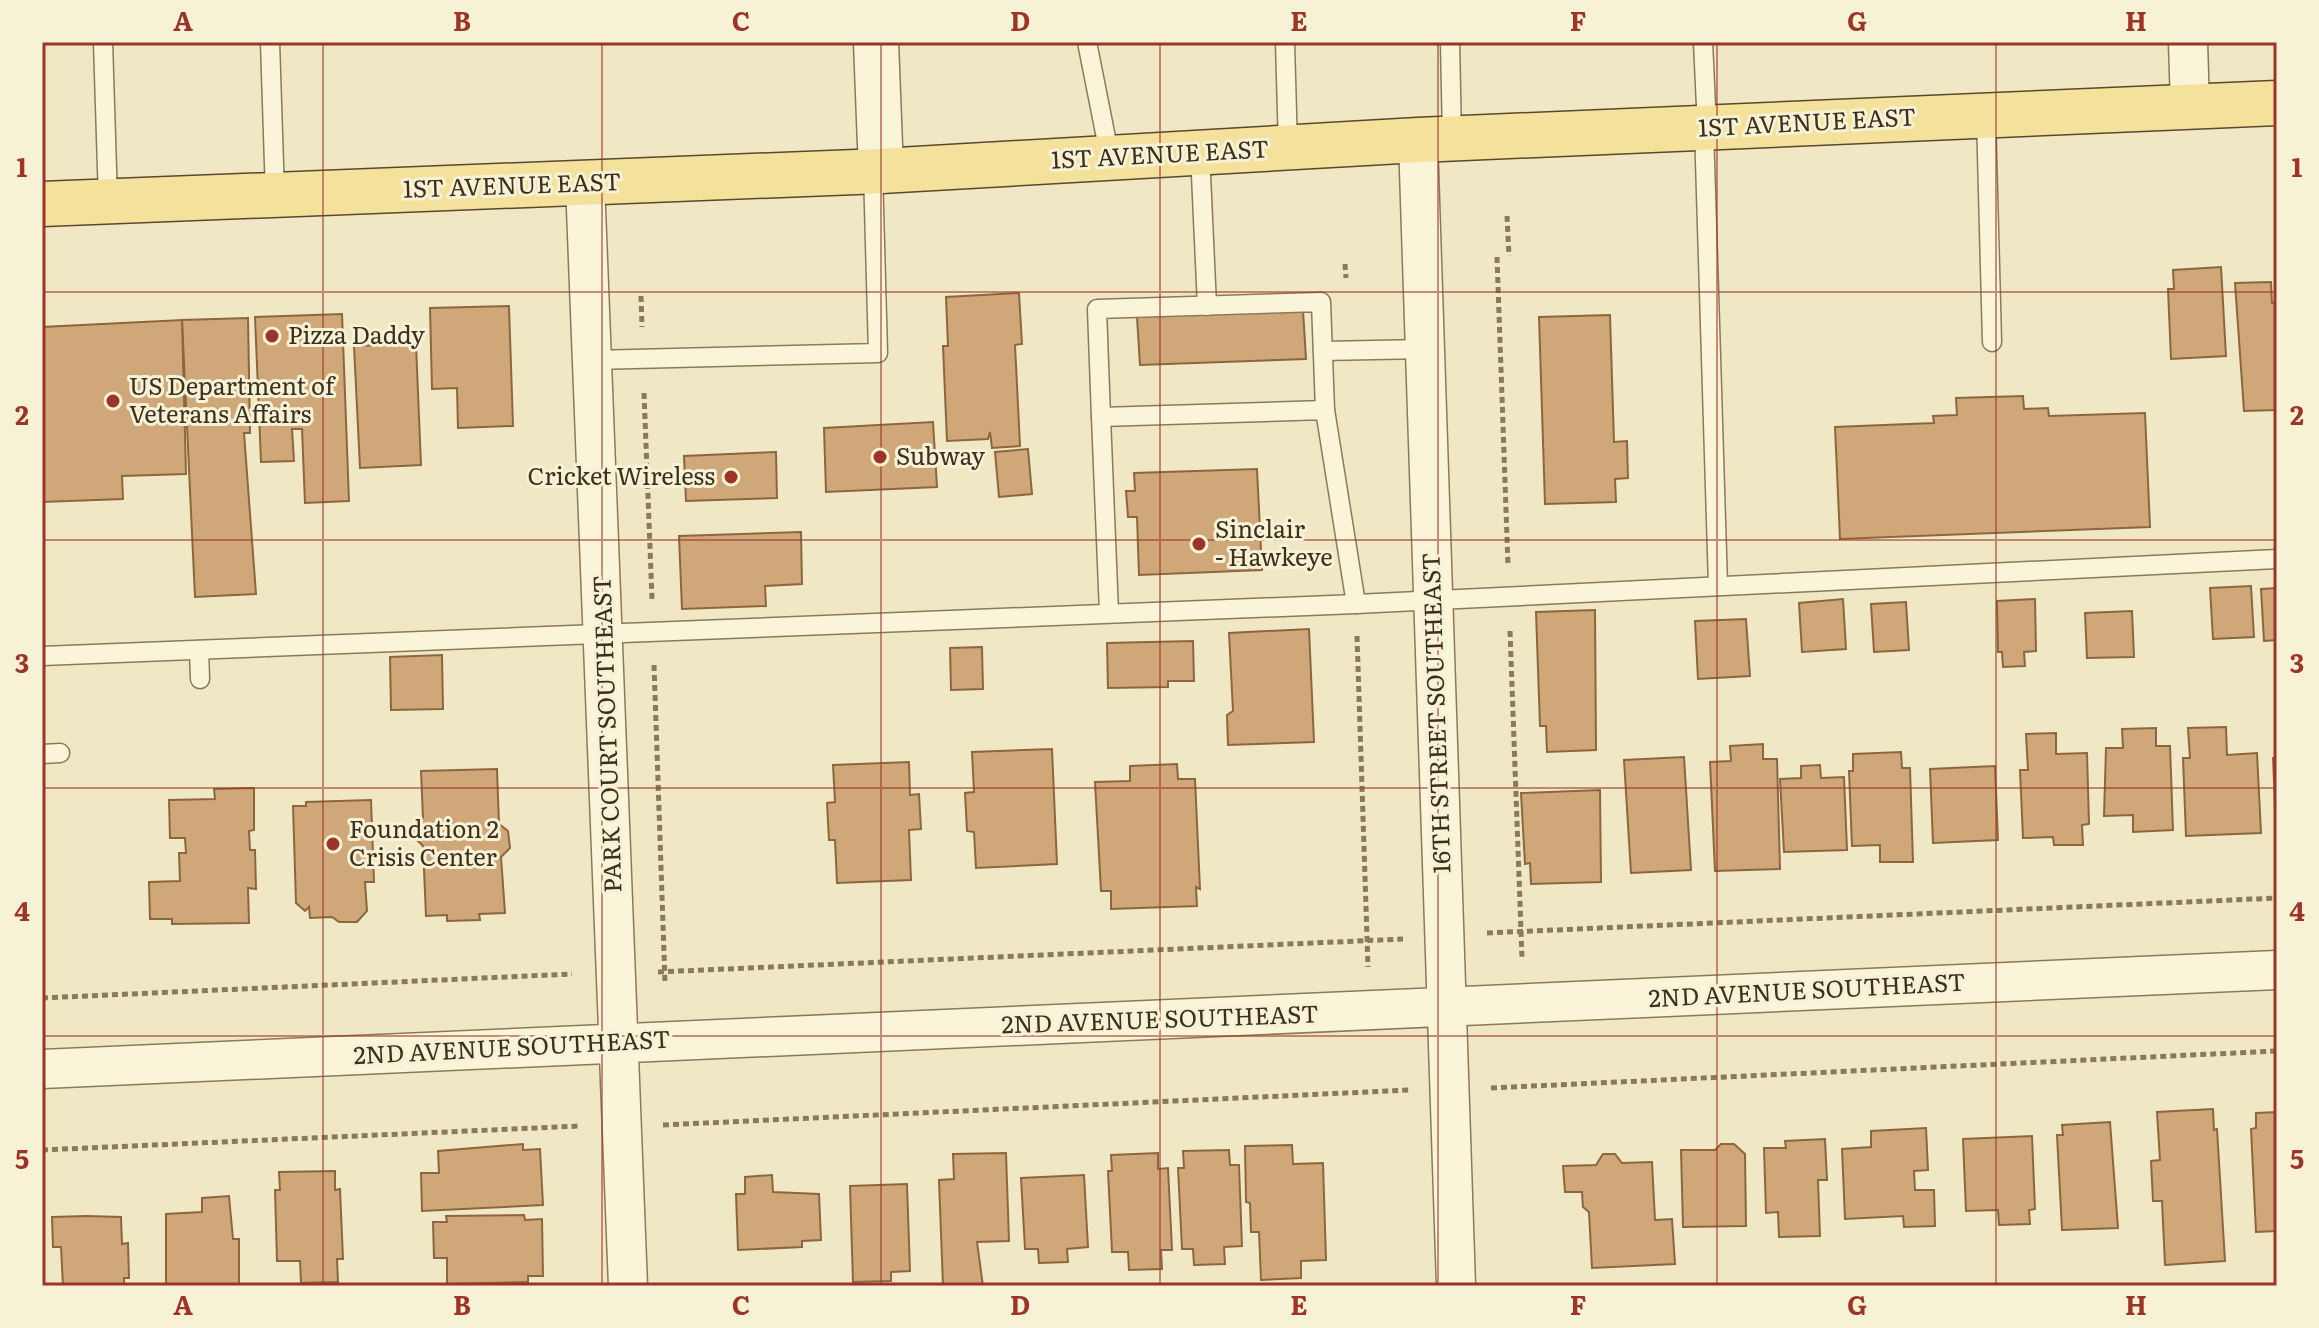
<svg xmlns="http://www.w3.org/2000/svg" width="2319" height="1328" font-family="Literata,serif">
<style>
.building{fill:#cfa779;stroke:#8c663f;stroke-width:2}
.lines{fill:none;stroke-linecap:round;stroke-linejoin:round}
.service-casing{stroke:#8b7a5a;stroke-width:21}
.minor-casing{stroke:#8b7a5a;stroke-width:41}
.tertiary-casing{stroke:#8b7a5a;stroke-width:47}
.primary-casing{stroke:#59472e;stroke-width:47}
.path{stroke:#8b7a5a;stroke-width:5;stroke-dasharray:6 4;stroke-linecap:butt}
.service{stroke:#faf4d8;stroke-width:18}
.minor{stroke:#faf4d8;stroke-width:38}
.tertiary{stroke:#faf4d8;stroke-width:44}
.primary{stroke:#f4e29c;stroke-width:44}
.grid{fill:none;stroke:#9d3428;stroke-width:2;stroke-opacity:0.55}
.poi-dot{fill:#9d3428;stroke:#f7f1d5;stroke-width:3}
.labels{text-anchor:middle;stroke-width:6;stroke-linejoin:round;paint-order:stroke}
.street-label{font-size:24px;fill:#3b2f1e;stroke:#f7f1d5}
.poi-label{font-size:24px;fill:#3b2f1e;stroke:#f7f1d5;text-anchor:start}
.neatline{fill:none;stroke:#9d3428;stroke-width:3}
.grid-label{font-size:26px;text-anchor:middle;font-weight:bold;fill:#9d3428}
</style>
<rect width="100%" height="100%" fill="#f0e8c5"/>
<g class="building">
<polygon points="2221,267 2226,356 2171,359 2168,289 2174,289 2173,270"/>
<polygon points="2271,282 2272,303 2277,302 2277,410 2244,411 2235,283"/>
<polygon points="1019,293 1022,344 1015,345 1020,446 992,448 990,432 988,439 947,441 943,346 948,346 946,297"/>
<polygon points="509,306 513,426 458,428 457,388 432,389 430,308"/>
<polygon points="1303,310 1306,359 1140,365 1137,317"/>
<polygon points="342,314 349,501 305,503 302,429 292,429 294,461 261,462 255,317"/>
<polygon points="1610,315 1614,442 1627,441 1628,478 1615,479 1616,502 1545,504 1539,317"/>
<polygon points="248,318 250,433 244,433 256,594 195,597 182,320"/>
<polygon points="182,320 186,474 122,476 123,499 42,502 42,327"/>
<polygon points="416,344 421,465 360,468 354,346"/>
<polygon points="2023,396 2024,409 2048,408 2049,416 2145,413 2150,527 1840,539 1835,427 1934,423 1933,416 1957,415 1956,398"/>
<polygon points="933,422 937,487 826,492 824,428"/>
<polygon points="1028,449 1032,494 999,497 995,452"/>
<polygon points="776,452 777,498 686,501 684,456"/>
<polygon points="1257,469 1262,570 1139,575 1137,517 1128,517 1126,491 1135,491 1134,473"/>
<polygon points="801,532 802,584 765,586 766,606 682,609 679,536"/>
<polygon points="2251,586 2254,637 2213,639 2210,588"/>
<polygon points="2277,588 2277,640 2264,641 2261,589"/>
<polygon points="1843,599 1846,649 1802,652 1799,603"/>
<polygon points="2035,599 2036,651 2024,652 2025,666 2003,667 2002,652 1998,652 1997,601"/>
<polygon points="1906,602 1909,650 1874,652 1871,604"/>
<polygon points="1595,610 1596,750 1547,752 1546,726 1540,726 1536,612"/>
<polygon points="2132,611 2134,657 2087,658 2085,613"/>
<polygon points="1746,619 1750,676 1698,679 1695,621"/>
<polygon points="1309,629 1314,742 1228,745 1227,715 1233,711 1229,633"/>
<polygon points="1193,641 1194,681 1168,681 1168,687 1108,688 1107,643"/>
<polygon points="982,647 983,689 951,690 950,648"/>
<polygon points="442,655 443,709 391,710 390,657"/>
<polygon points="2226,727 2227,755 2257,753 2261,833 2186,836 2183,758 2190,758 2188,728"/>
<polygon points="2156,728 2156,746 2170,746 2173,830 2133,832 2133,815 2104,816 2106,748 2123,748 2122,729"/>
<polygon points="2056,733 2056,754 2087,753 2089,824 2082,825 2083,845 2054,845 2053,837 2023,838 2020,770 2028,770 2026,734"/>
<polygon points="1763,744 1763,759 1777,759 1780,869 1715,871 1710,762 1731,761 1730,746"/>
<polygon points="1052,749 1057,864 976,868 974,832 967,831 965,793 974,792 972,752"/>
<polygon points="1901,752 1902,768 1910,768 1913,862 1880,862 1880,845 1852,846 1849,771 1853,771 1853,754"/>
<polygon points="1684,757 1691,870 1631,873 1624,760"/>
<polygon points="2273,758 2277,758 2276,829"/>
<polygon points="909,762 910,795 919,794 921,829 909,830 911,880 837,883 835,840 829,840 827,803 835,802 833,765"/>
<polygon points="1177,764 1178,779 1195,779 1200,889 1196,887 1197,906 1111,909 1111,891 1101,891 1095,782 1130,781 1130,766"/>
<polygon points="1820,765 1821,778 1844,777 1847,850 1784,852 1780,779 1801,778 1801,766"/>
<polygon points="1995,766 1998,840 1933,843 1930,769"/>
<polygon points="497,769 499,824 508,831 510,848 501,857 505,913 479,914 480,920 447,921 447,915 426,916 423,846 415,838 414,827 423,818 421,771"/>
<polygon points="254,788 254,830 249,831 250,850 255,850 256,889 248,888 249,923 172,924 172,919 150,919 149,882 180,881 179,853 186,853 185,838 170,838 169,800 215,799 214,789"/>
<polygon points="1600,790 1601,882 1531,884 1530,863 1525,864 1521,793"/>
<polygon points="371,800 374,882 365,882 367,911 357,922 339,922 332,917 310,918 309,907 305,911 296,903 293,806 306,806 306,802"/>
<polygon points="2213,1109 2214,1130 2217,1129 2225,1261 2165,1265 2162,1201 2153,1201 2151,1161 2160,1160 2157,1112"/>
<polygon points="2277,1112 2277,1231 2256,1232 2251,1129 2256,1128 2256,1113"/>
<polygon points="2110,1122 2118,1228 2062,1230 2057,1135 2063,1135 2062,1125"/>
<polygon points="1926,1128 1928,1170 1914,1171 1915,1190 1934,1190 1935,1226 1904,1227 1903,1216 1845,1219 1842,1149 1871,1147 1871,1131"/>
<polygon points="2032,1136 2035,1209 2029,1210 2030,1224 1999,1225 1998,1210 1966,1211 1963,1139"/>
<polygon points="1825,1139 1827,1180 1818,1180 1820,1236 1779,1237 1778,1212 1766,1213 1764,1148 1786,1148 1785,1141"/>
<polygon points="523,1144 523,1150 540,1149 543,1205 422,1211 421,1173 439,1173 438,1151"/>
<polygon points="1721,1144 1734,1144 1745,1154 1746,1226 1683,1227 1681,1150 1715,1150"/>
<polygon points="1292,1145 1293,1164 1323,1163 1326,1260 1301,1261 1301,1278 1261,1280 1259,1232 1251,1232 1250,1203 1246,1202 1245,1146"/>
<polygon points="1229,1150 1230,1165 1239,1165 1242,1246 1224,1247 1225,1264 1194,1265 1193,1249 1182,1249 1178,1168 1184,1168 1183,1151"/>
<polygon points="1006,1153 1009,1241 977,1242 983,1286 943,1286 939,1180 954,1179 953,1154"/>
<polygon points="1158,1153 1158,1169 1168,1168 1172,1250 1161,1250 1162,1269 1129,1270 1128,1252 1112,1252 1108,1171 1112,1171 1111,1155"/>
<polygon points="1603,1154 1615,1154 1622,1163 1652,1162 1655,1220 1672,1219 1675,1264 1592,1268 1589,1212 1583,1207 1582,1192 1565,1192 1563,1166 1596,1165"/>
<polygon points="335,1171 335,1190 340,1189 343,1259 337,1259 338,1282 301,1283 300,1261 277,1261 275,1190 280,1190 279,1172"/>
<polygon points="772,1175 773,1192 819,1194 821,1240 802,1241 802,1247 738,1250 736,1194 745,1194 745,1177"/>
<polygon points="1084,1175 1088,1247 1067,1249 1068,1262 1039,1263 1038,1249 1025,1249 1021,1178"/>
<polygon points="907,1184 910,1271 891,1272 891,1281 853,1282 850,1186"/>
<polygon points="229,1196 233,1239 239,1239 239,1286 166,1286 166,1214 202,1212 202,1198"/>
<polygon points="524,1215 525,1220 542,1219 543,1276 528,1276 528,1282 447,1284 447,1258 434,1258 433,1222 447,1222 446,1216"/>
<polygon points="87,1216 121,1217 122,1244 128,1243 129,1278 124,1278 124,1286 63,1286 61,1247 53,1247 52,1217"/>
</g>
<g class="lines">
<defs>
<g id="service">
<polyline points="103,42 108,201"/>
<polyline points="270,42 275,195"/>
<polyline points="1087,42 1110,158"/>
<polyline points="1285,42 1288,148"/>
<polyline points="1450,42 1452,139"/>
<polyline points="1703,42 1707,128"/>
<polyline points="1986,116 1992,342"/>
<polyline points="1704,128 1718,586"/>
<polyline points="1200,153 1207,306"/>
<polyline points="1323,351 1425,349"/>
<polyline points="593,360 878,353 873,171"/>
<polyline points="1101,417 1097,309 1321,302 1325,410"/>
<polyline points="1109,613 1101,417 1325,410 1356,604"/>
<polyline points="199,650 200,679"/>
<polyline points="42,656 1356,604 2277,559"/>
<polyline points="42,754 60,753"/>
</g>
<g id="minor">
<polyline points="2188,42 2190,106"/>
<polyline points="1418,140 1456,1286"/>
<polyline points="585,183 628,1286"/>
<polyline points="42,1069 2277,970"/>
</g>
<polyline id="tertiary" points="876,42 881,171"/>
<polyline id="primary" points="42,204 881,171 1418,140 2277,103"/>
</defs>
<use href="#service" class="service-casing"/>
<use href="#minor" class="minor-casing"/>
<use href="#tertiary" class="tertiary-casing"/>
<use href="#primary" class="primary-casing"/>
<g class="path">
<polyline points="1507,216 1509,256"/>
<polyline points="1497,257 1508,565"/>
<polyline points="1345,264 1346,278"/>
<polyline points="641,296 642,327"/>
<polyline points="644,393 652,599"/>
<polyline points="1510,631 1522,958"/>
<polyline points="1357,636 1368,967"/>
<polyline points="654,665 665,982"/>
<polyline points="1487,933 2277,898"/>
<polyline points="658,972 1403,939"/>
<polyline points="42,998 572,974"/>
<polyline points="1491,1088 2277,1051"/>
<polyline points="663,1125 1409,1090"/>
<polyline points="42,1150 580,1126"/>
</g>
<use href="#service" class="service"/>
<use href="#minor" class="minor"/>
<use href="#tertiary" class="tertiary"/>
<use href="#primary" class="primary"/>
</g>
<path class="grid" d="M323 42V1286M602 42V1286M881 42V1286M1160 42V1286M1438 42V1286M1717 42V1286M1996 42V1286M42 292H2277M42 540H2277M42 788H2277M42 1036H2277"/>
<g class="poi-dot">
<circle cx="272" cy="336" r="8"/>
<circle cx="113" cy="401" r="8"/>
<circle cx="880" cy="457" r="8"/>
<circle cx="731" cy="477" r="8"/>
<circle cx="1199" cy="544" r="8"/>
<circle cx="333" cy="844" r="8"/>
</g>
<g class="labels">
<g class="street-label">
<text transform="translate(1807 123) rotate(-3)" y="8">1ST AVENUE EAST</text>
<text transform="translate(1160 155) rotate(-3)" y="8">1ST AVENUE EAST</text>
<text transform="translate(512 186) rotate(-2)" y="8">1ST AVENUE EAST</text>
<text transform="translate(1437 713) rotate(-92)" y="8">16TH STREET SOUTHEAST</text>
<text transform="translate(608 734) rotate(-92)" y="8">PARK COURT SOUTHEAST</text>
<text transform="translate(1807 991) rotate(-3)" y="8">2ND AVENUE SOUTHEAST</text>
<text transform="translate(1160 1020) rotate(-2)" y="8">2ND AVENUE SOUTHEAST</text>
<text transform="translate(512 1048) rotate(-3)" y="8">2ND AVENUE SOUTHEAST</text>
</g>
<g class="poi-label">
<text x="288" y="344">Pizza Daddy</text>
<text x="129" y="395">US Department of<tspan x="129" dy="28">Veterans Affairs</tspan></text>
<text x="896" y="465">Subway</text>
<text x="715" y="485" text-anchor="end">Cricket Wireless</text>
<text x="1215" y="538">Sinclair<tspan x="1215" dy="28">- Hawkeye</tspan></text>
<text x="349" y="838">Foundation 2<tspan x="349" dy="28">Crisis Center</tspan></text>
</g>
</g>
<rect width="2319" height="1328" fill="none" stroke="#f7f1d5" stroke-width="88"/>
<rect x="44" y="44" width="2231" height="1240" class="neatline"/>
<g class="grid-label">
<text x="183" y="31">A</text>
<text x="462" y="31">B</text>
<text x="741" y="31">C</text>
<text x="1020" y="31">D</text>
<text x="1299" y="31">E</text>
<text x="1578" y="31">F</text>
<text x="1857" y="31">G</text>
<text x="2136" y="31">H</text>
<text x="22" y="177">1</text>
<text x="2297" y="177">1</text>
<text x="22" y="425">2</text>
<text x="2297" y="425">2</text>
<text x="22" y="673">3</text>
<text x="2297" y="673">3</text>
<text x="22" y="921">4</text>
<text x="2297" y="921">4</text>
<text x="22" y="1169">5</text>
<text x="2297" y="1169">5</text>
<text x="183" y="1315">A</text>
<text x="462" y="1315">B</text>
<text x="741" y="1315">C</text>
<text x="1020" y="1315">D</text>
<text x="1299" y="1315">E</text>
<text x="1578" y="1315">F</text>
<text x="1857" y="1315">G</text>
<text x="2136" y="1315">H</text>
</g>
</svg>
